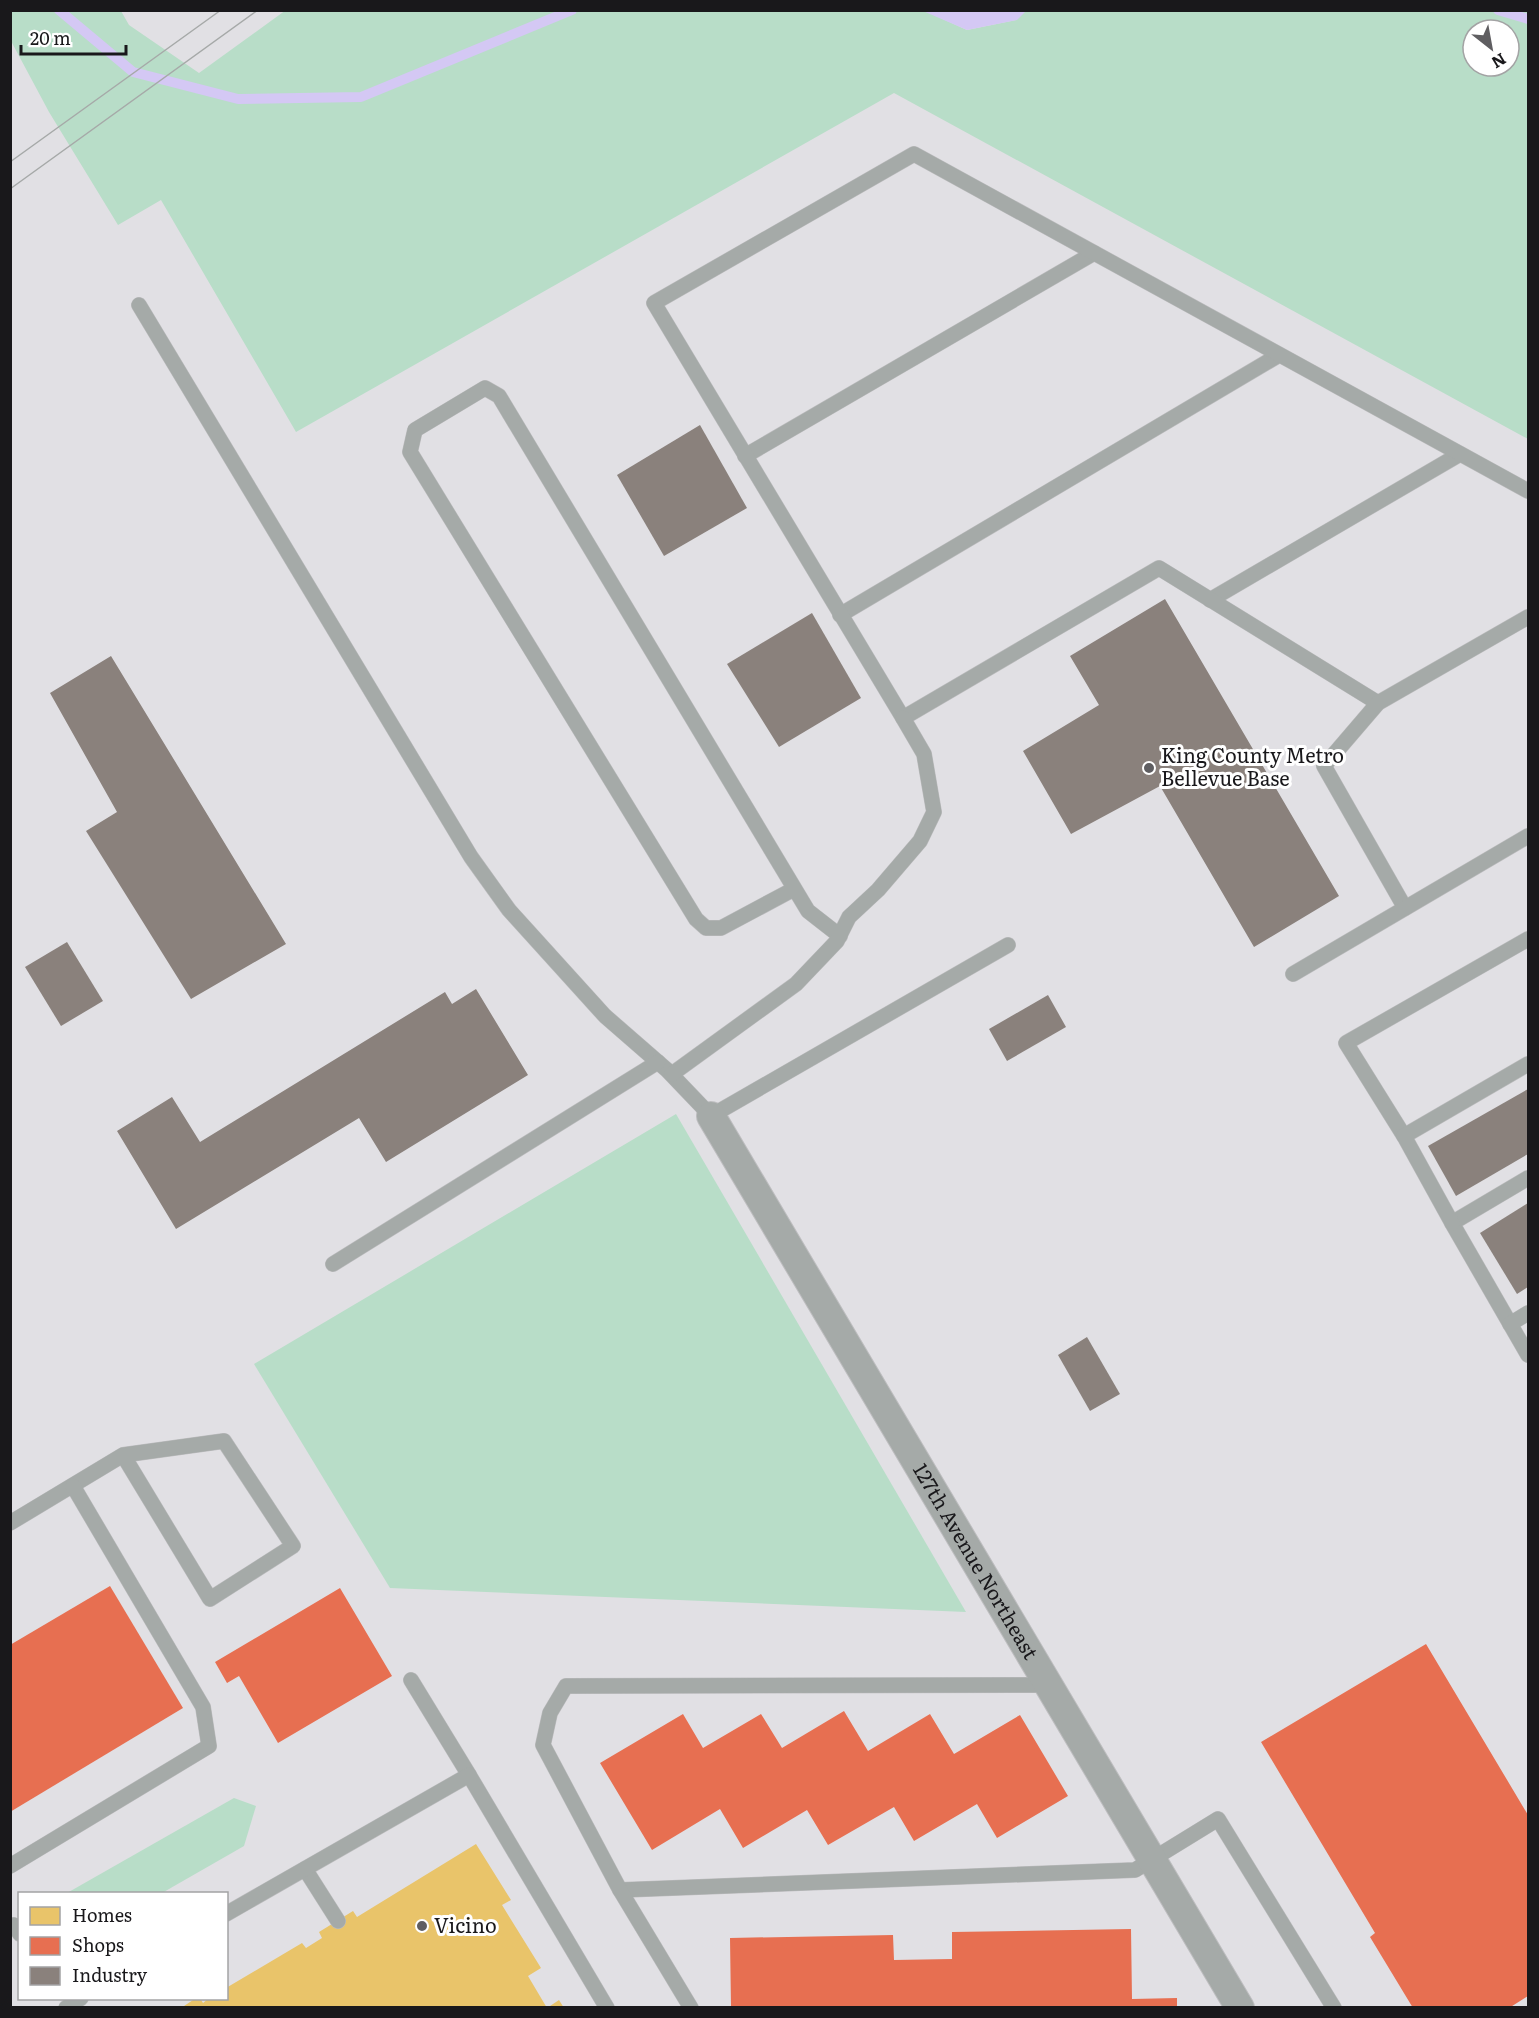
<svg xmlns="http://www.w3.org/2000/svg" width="1539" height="2018" font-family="Literata,serif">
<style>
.green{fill:#b8ddc8;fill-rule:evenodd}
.water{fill:#d4c8f4}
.homes{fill:#e9c46a}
.shops{fill:#e76f51}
.industry{fill:#8a817c}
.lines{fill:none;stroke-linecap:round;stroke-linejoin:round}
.stream{stroke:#d4c8f4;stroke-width:10}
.service-casing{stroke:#bdbdbf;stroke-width:16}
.minor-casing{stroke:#bdbdbf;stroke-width:30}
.service{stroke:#a5aaa8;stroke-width:15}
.minor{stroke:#a5aaa8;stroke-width:28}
.tram{stroke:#a6a9a8;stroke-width:1.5}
.poi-dot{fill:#5f5e61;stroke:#fff;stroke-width:2}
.labels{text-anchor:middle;stroke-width:6;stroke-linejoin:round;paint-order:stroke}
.poi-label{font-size:20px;fill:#19181b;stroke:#fff;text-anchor:start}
.street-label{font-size:20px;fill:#19181b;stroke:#fff}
</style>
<rect width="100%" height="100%" fill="#e1e0e4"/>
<g class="green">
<path d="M286 10H923L967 30 1016 20 1026 10 1528 11V439L894 93 296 432 161 200 118 225 49 112 11 41 10 11H121L129 25 199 73ZM1473 30H1509V66H1473Z"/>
<polygon points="676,1114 966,1612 390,1588 254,1364"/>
<polygon points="234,1798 256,1806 244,1846 162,1893 67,1893"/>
</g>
<polygon class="water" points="923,11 1026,10 1026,11 1017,20 967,30"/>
<g class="homes">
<polygon points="476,1844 511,1900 502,1905 541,1968 528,1976 547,2008 181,2008 196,1998 200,1998 203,2003 209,1998 226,1998 226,1988 302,1943 306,1948 322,1938 319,1932 353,1911 357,1917"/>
<polygon points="559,2000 564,2008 547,2008"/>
</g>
<g class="shops">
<polygon points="110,1586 183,1708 10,1812 10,1645"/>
<polygon points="340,1588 392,1676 278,1743 239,1676 227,1683 215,1662"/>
<polygon points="1426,1644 1528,1815 1528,1996 1509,2008 1413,2008 1370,1937 1375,1933 1261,1742"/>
<polygon points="844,1711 868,1751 930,1714 954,1754 1020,1715 1068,1796 997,1838 977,1804 914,1841 894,1807 828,1845 807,1810 743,1848 720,1809 652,1850 600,1763 683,1714 703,1748 761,1714 782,1748"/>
<polygon points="1131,1929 1132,1999 1177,1998 1177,2008 731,2007 730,1938 893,1935 894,1960 952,1959 952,1932"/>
</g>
<g class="industry">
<polygon points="700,425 747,508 664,556 617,475"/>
<polygon points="1165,599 1339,896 1254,947 1160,786 1071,834 1023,751 1099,705 1070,656"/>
<polygon points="812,613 861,698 779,747 727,664"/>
<polygon points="111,656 286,944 191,999 86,831 117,812 50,693"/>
<polygon points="67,942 103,1001 61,1026 25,967"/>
<polygon points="476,989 528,1075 386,1162 359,1118 176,1229 117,1131 172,1097 200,1142 445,992 452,1004"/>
<polygon points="1048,995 1066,1027 1007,1061 989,1029"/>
<polygon points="1528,1089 1528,1154 1456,1196 1428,1146"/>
<polygon points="1528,1203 1528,1287 1517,1294 1480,1233"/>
<polygon points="1087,1337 1120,1394 1090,1411 1058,1355"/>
</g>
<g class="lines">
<g class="stream">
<polyline points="59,10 133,72 238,99 361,97 572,10"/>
<polyline points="1498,10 1528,19"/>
</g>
<defs>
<g id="service">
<polyline points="139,305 471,857 509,910 605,1016 667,1070 711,1116 1008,945"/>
<polyline points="745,456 1094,253"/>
<polyline points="1210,600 1460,454"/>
<polyline points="840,615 1279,355"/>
<polyline points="1378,703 1159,568 903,718 654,303 914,154 1528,491"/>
<polyline points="794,889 721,928 706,928 696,919 410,452 415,430 485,388 499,396 808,911 840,936"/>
<polyline points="1405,908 1324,766 1378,703 1528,617"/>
<polyline points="1293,974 1528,836"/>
<polyline points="672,1074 796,984 837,941 849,917 878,890 920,841 934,812 924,754 903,718"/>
<polyline points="1404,1136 1346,1043 1528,939"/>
<polyline points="1528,1178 1452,1223 1528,1355"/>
<polyline points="1452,1223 1404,1136 1528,1064"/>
<polyline points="333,1264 658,1062"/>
<polyline points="1510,1324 1528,1313"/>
<polyline points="10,1523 123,1455 224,1441 293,1546 210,1599 123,1455"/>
<polyline points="411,1680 469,1775"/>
<polyline points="10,1866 209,1746 203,1707 73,1486"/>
<polyline points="305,1869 338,1921"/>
<polyline points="620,1890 1135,1870 1218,1819 1334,2008"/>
<polyline points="226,1914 469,1775 607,2008"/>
<polyline points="14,1925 20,1934"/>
<polyline points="66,2008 81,1998"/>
<polyline points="691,2008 620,1890 543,1745 550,1713 566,1686 1048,1685"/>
</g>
<g id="minor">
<path id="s1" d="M711 1116 1240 2008"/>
</g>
</defs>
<use href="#service" class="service-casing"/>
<use href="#minor" class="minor-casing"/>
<use href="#service" class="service"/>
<use href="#minor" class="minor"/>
<g class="tram">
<polyline points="10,162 221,10"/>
<polyline points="10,189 258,10"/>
</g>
</g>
<g class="poi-dot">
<circle cx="1149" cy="768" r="6"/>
<circle cx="422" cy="1926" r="6"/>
</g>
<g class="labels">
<g class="poi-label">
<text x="1161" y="763">King County Metro<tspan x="1161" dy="23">Bellevue Base</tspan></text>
<text x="434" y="1933">Vicino</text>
</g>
<g class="street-label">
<text dy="7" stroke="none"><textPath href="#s1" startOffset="518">127th Avenue Northeast</textPath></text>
</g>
</g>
<rect width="1539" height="2018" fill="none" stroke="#19181b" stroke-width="24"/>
<rect x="18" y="1892" width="210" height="108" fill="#ffffff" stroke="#a3a3a4" stroke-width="1.5"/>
<rect x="30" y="1907" width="30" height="18" fill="#e9c46a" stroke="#a3a3a4" stroke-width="1.5"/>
<text x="72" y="1922" font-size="18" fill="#19181b">Homes</text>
<rect x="30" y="1937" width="30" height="18" fill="#e76f51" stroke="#a3a3a4" stroke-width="1.5"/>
<text x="72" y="1952" font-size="18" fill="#19181b">Shops</text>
<rect x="30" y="1967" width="30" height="18" fill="#8a817c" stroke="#a3a3a4" stroke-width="1.5"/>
<text x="72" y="1982" font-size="18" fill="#19181b">Industry</text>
<g transform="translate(1491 48) rotate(149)"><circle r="28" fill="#ffffff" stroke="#a3a3a4" stroke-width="1.5"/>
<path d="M0-4.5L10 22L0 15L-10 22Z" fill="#5f5e61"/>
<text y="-9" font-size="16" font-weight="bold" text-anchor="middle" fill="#19181b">N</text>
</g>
<path d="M21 45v9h105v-9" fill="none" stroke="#19181b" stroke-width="3"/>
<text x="30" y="45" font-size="18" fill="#19181b" stroke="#ffffff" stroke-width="4.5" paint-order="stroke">20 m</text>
</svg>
